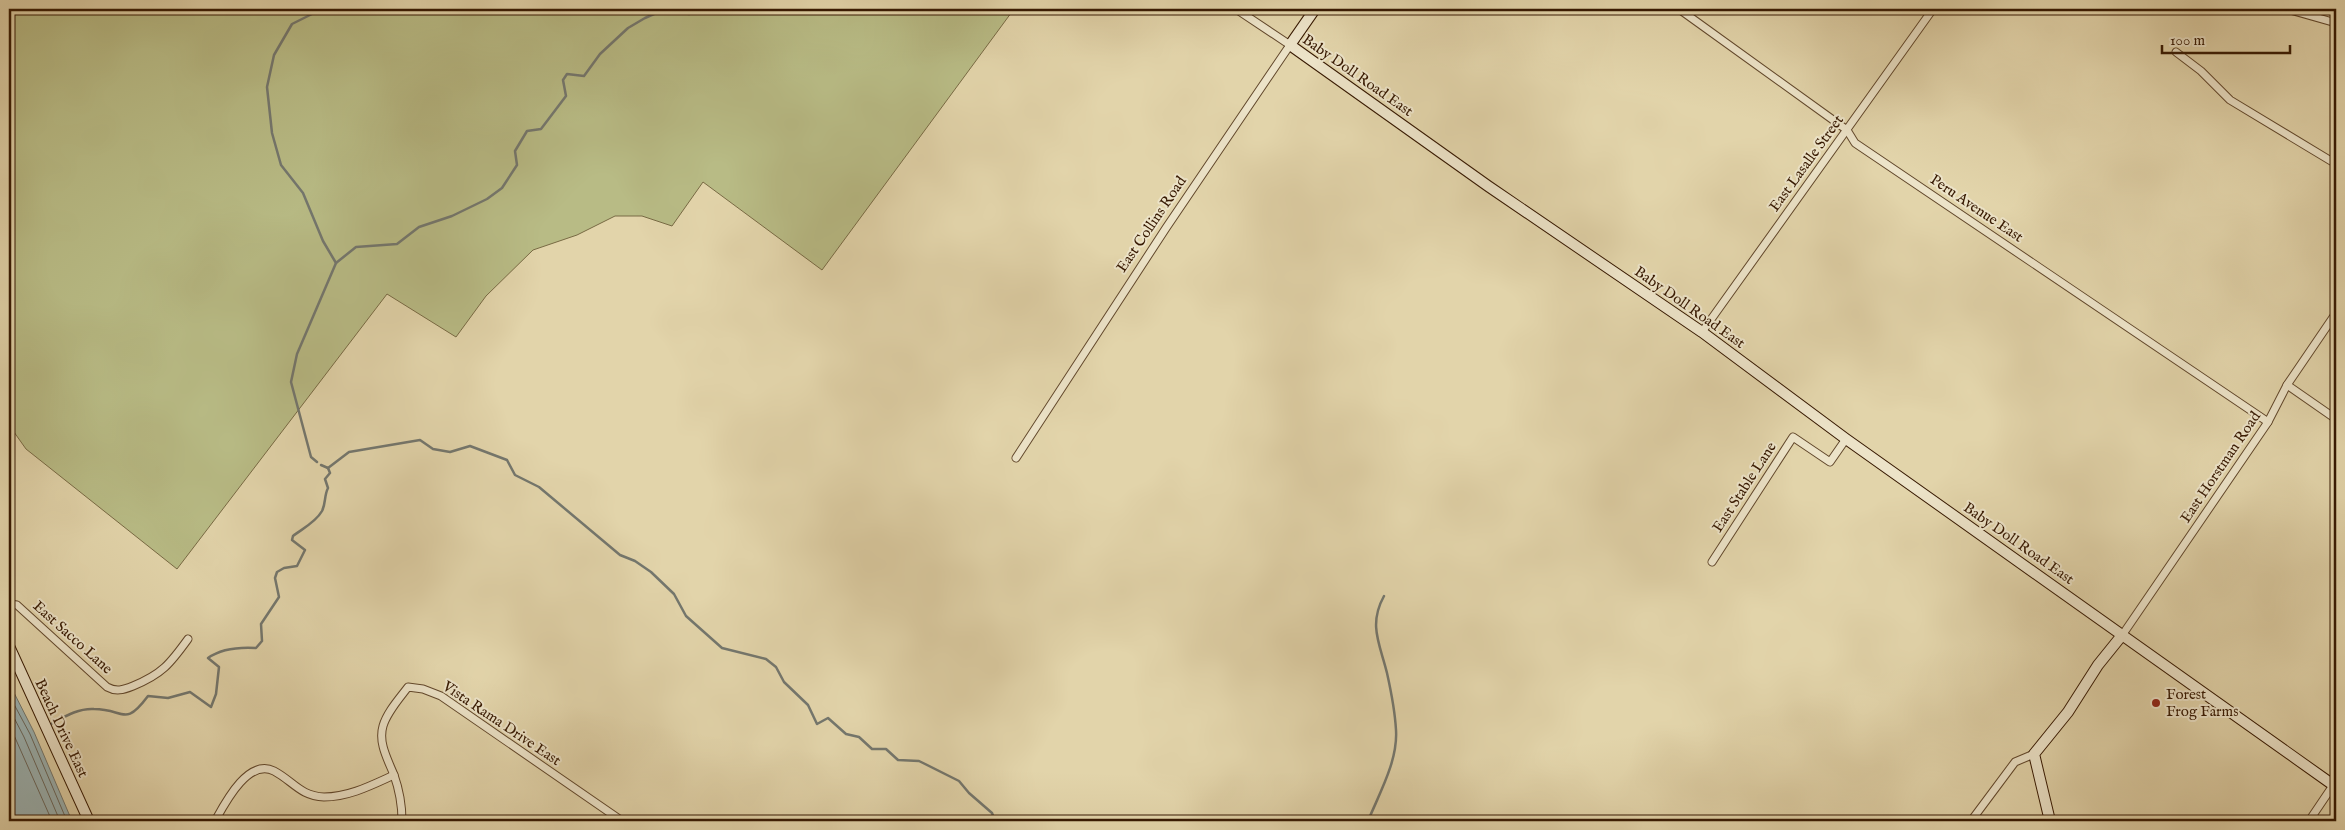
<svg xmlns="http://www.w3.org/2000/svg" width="2345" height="830" font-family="'IM FELL English',serif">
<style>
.green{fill:#b8bb85;stroke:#786a44}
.water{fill:#9cb5b6;stroke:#74776e}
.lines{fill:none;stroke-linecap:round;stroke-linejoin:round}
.shore{stroke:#6a675c;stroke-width:1}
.stream{stroke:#74776e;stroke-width:2.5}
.street-casing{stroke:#62482c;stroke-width:9}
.secondary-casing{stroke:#371902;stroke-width:12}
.street{stroke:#ece3c8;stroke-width:7}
.secondary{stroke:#ece3c8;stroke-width:10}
.poi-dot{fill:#8f2418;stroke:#ece3c8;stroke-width:2}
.labels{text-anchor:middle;stroke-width:4;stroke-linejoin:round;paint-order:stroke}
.street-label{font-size:15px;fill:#371902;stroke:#ece3c8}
.poi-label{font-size:15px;fill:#371902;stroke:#ece3c8;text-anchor:start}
</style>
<rect width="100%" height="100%" fill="#e2d4aa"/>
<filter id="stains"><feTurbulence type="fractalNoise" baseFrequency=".004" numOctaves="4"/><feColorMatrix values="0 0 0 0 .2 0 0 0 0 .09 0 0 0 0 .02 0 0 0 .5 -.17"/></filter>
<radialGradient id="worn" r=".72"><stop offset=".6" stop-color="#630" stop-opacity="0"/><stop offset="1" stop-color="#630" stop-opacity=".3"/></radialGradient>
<polygon class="green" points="9,9 1014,9 822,270 703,182 672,226 642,216 615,216 577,235 533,250 486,296 456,337 387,294 177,569 26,449 9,425"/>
<polygon class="water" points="9,683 34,732 72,821 9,821"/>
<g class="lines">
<g class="shore">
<polyline points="9,695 30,734 67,821"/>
<polyline points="9,708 24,737 60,821"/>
<polyline points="9,724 52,821"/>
</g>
<g class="stream">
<polyline points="322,9 292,24 274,55 267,87 272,133 281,165 303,193 323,241 336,263"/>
<polyline points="317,462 311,457 291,382 297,354 336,263 356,247 397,244 419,227 452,216 487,199 502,188 517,165 515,151 527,131 541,129 566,96 563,80 567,74 584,76 600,54 628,28 645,18 663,10 689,14 714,9"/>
<polyline points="321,465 328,468"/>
<polyline points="328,468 349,452 420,440 433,449 450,452 470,446 507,460 515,475 539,487 620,555 635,561 651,572 674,594 686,616 722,648 766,659 776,667 784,682 808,705 817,724 828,718 846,734 859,737 872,749 886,749 898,760 919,761 959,781 969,793 992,813 995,821"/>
<path d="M51 724C64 717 78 708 94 709 125 709 124 728 148 696L168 698 190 692 211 707 216 694 219 667 208 658C222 648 239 647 256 648L262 641 261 624 279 597 275 578 277 572 284 568 297 566 305 550 292 540 293 536C302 529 316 522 322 511 326 503 324 496 328 488L325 479 330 473 328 468"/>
<path d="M1368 821C1379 794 1398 761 1396 730 1395 712 1391 691 1387 673 1380 644 1368 625 1384 596"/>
</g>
<defs>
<g id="street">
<polyline points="1679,9 1847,130 1855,143 2268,422"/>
<polyline points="2287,9 2336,23"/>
<polyline points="2176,52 2201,71 2230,100 2336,164"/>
<polyline points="1702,332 1933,9"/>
<polyline points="2287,385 2336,419"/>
<polyline points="1016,458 1166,228 1290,45 1236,9"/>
<polyline points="1712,562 1793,437 1830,462 1846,439"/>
<path d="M9 604 17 605 107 687C116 692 123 690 133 686 162 674 170 664 188 639"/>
<polyline points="2123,634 2268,422 2287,385 2336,313"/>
<path d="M215 821C225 803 248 758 274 771 293 781 300 796 324 797 349 797 372 785 394 775"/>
<path d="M402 821C402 806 399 789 394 775 388 760 378 743 383 726 387 712 399 699 408 687L423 689 441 696 622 821"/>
<polyline points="1971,821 2015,762 2034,754"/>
<polyline points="2309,821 2336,781"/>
</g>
<g id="secondary">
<polyline points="1315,9 1290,45 1488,186 1702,332 1846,439 2336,787"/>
<polyline points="9,646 89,821"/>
<polyline points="2050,821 2034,754 2068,712 2098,665 2123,634"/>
</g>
</defs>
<use href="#street" class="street-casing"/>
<use href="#secondary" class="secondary-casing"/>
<use href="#street" class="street"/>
<use href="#secondary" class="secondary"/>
</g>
<circle class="poi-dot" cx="2156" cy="703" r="5"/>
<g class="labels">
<g class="street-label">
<text transform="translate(1358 75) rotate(35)" y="5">Baby Doll Road East</text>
<text transform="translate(1806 163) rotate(-54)" y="5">East Lasalle Street</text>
<text transform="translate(1977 208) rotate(34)" y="5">Peru Avenue East</text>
<text transform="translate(1151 224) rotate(-56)" y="5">East Collins Road</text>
<text transform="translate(1690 307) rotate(35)" y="5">Baby Doll Road East</text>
<text transform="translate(2220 467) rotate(-56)" y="5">East Horstman Road</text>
<text transform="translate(1744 487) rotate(-57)" y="5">East Stable Lane</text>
<text transform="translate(2019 543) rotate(35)" y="5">Baby Doll Road East</text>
<text transform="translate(73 637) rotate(42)" y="5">East Sacco Lane</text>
<text transform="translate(502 723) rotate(34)" y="5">Vista Rama Drive East</text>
<text transform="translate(62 728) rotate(65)" y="5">Beach Drive East</text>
</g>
<g class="poi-label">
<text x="2166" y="699">Forest<tspan x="2166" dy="17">Frog Farms</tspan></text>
</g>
</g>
<rect width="2345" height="830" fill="none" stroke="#e2d4aa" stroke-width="30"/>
<rect x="10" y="10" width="2325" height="810" fill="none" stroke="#371902" stroke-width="2.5"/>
<rect x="15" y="15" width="2315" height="800" fill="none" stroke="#371902"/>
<path d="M2162 45v8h128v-8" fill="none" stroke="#371902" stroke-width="2.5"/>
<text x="2170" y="45" font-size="15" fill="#371902" stroke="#ece3c8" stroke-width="4" paint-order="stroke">100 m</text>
<rect width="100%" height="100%" filter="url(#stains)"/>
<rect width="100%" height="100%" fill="url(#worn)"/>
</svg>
